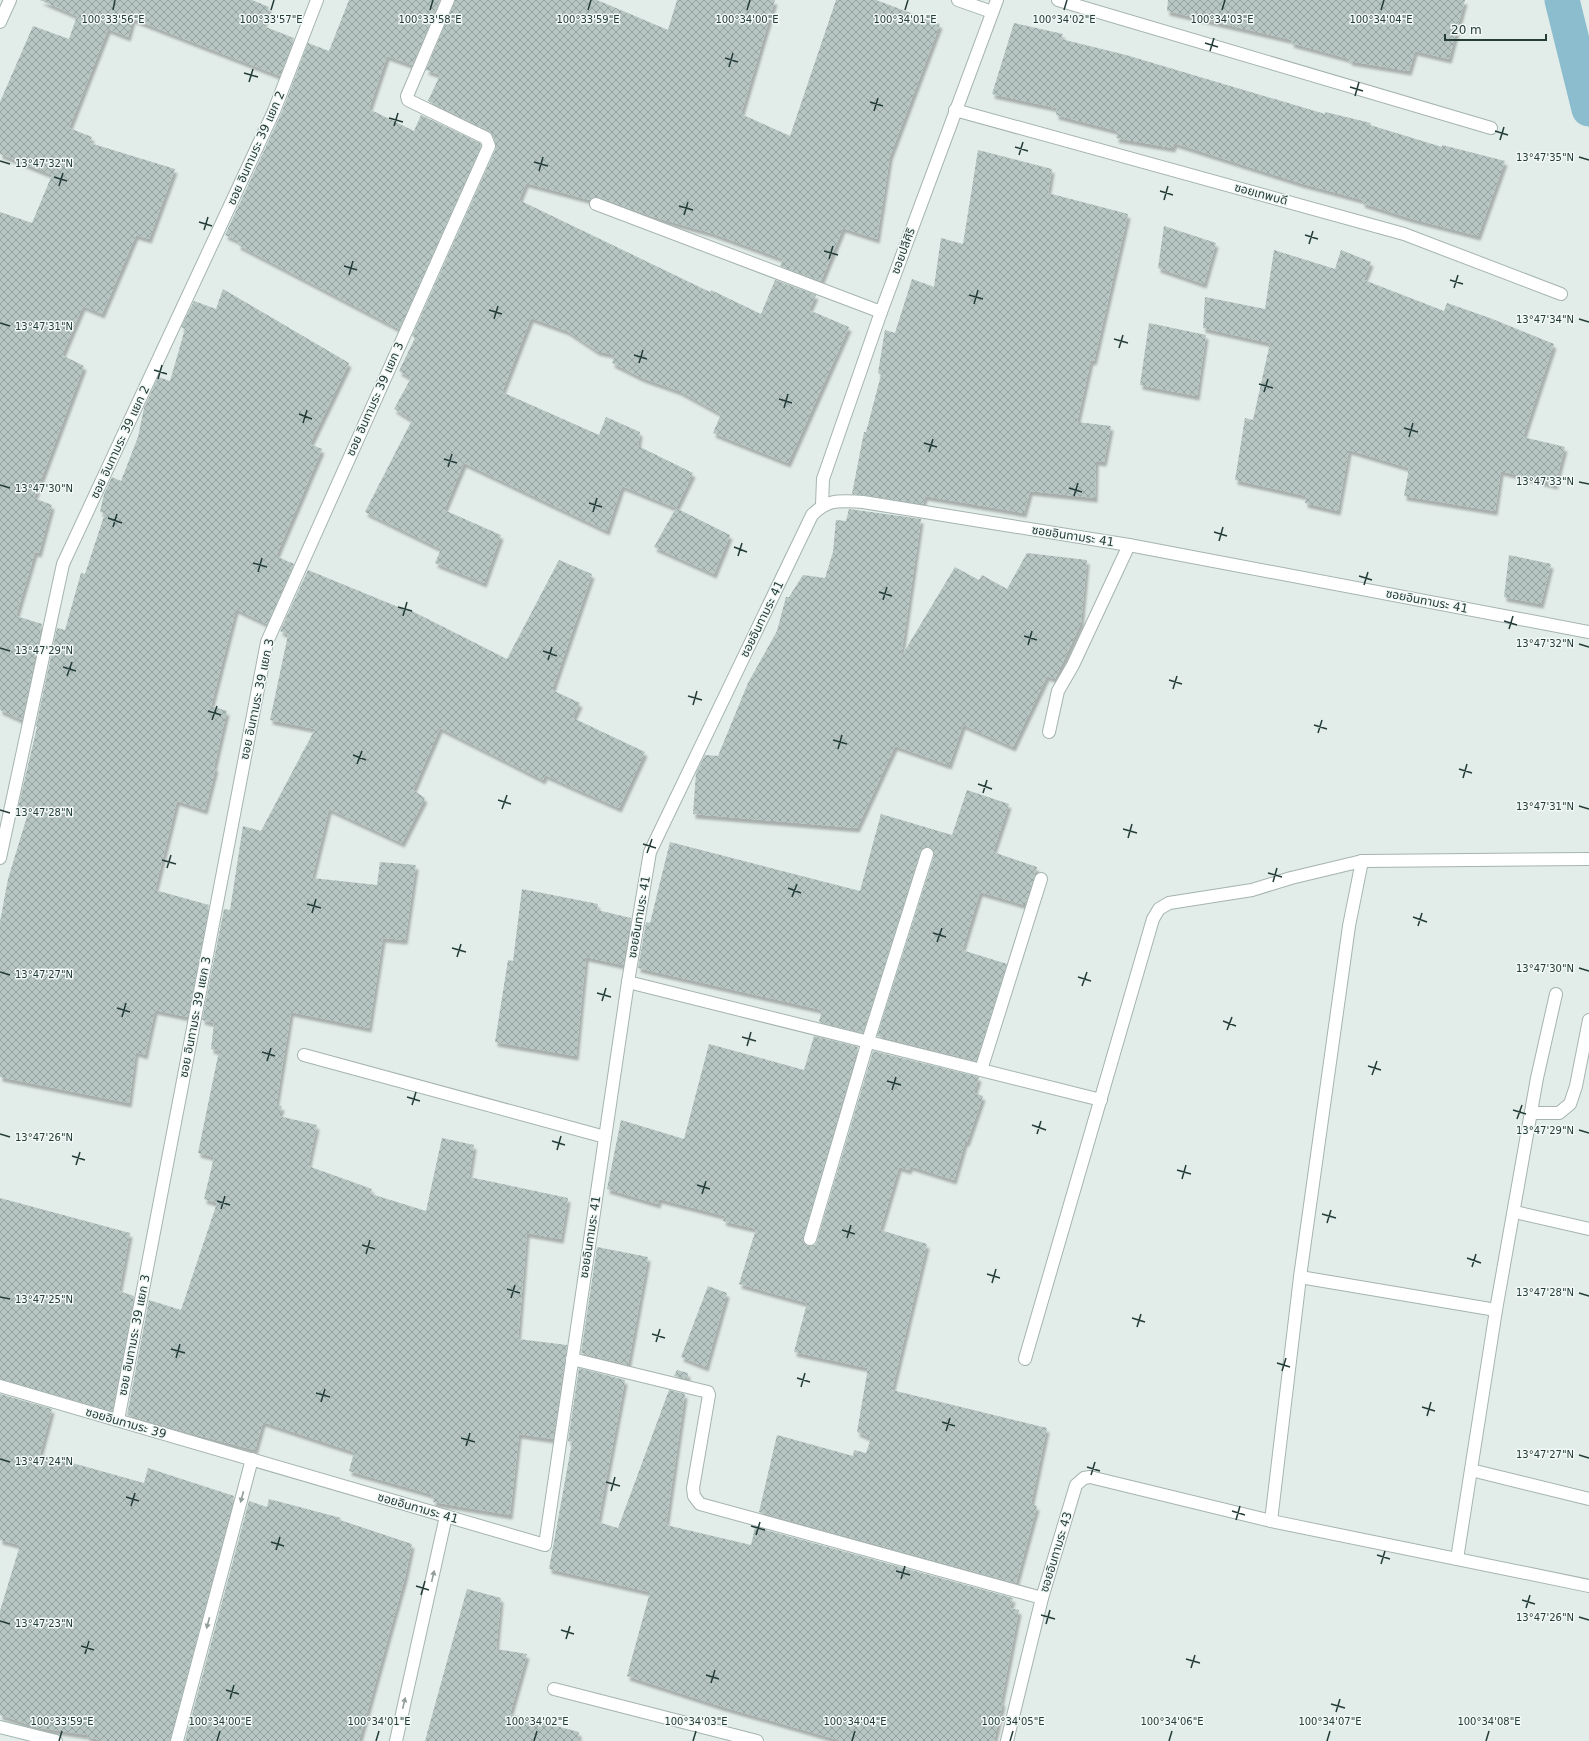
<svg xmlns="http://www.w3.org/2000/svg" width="1589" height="1741" font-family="'DejaVu Sans','Noto Sans Thai',sans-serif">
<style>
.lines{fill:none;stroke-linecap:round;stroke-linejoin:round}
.canal{stroke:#8cbdce;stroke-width:35}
.building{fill:url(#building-cross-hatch);filter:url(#shadow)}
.service-casing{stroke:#a5b4b0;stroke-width:14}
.minor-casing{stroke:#a5b4b0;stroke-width:14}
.secondary-casing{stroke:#a1b7b2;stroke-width:14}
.service{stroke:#fff;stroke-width:12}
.minor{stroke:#fff;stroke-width:12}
.secondary{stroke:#fff;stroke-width:12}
.oneway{fill:#919e9c}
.ticks{fill:none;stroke:#233c38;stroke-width:1.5}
.labels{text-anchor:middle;stroke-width:3;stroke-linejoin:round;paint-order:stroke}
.street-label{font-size:12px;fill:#233c38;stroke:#f2f8f6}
.ticks-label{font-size:10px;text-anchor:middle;fill:#233c38;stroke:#f2f8f6;stroke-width:3;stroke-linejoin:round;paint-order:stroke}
</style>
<defs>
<pattern id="building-cross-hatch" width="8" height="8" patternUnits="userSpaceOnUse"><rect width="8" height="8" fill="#b7c6c2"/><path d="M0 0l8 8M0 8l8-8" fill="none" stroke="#94a29f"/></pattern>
<filter id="shadow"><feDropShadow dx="2.5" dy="4.5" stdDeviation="1" flood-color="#0004"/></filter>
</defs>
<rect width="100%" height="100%" fill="#e2ece8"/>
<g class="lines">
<polyline class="canal" points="1562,0 1589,109"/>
</g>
<g class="building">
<polygon points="40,0 252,0 269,7 263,26 294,38 280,76 133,19 128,37 108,29 69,128 92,137 90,143 175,169 149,239 136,235 102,314 83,306 62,355 84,366 34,498 52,505 39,553 35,552 16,616 42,624 22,720 0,710 0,212 32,223 52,175 0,154 0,102 33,26 69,39 77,16"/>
<polygon points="349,0 440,0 412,65 387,56 369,109 414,131 421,115 480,143 481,146 399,329 238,245 239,241 225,235 281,114 308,43 329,51"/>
<polygon points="455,0 597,0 668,30 677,0 775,0 741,114 790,136 836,0 876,0 940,24 890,156 877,239 843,228 821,281 780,266 783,259 711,233 650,216 599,197 594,197 590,200 526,183 519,200 710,292 711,290 761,314 775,280 816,295 809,310 849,327 788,463 713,433 721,414 679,391 642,378 612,363 615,355 597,351 567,331 531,318 502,392 599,435 606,417 640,432 638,446 693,473 676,508 622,486 607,531 464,463 444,510 501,535 484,583 435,563 441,549 365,512 412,420 394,409 411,378 399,371 415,338 412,336 496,148 493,135 489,131 428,101 440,75 426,70"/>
<polygon points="1168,0 1465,0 1449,59 1415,51 1409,71 1349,61 1350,59 1291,43 1292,40 1167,11"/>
<polygon points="1014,23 1063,34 1061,39 1126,55 1325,114 1325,112 1371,123 1370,125 1442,147 1442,145 1505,161 1478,236 1409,218 1362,203 1363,200 1300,183 1174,143 1173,148 1116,138 1118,131 1056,115 1057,108 992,94"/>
<polygon points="978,150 1052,169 1048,193 1128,214 1094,361 1091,360 1077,422 1111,426 1104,462 1096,461 1095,498 1030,491 1024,513 925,496 923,504 852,494 864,432 866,432 881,375 878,373 885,330 895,333 912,279 934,287 941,238 963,244"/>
<polygon points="1164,226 1216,243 1204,284 1158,268"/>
<polygon points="1274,250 1335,269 1341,250 1371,262 1364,280 1444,311 1447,303 1490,318 1554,344 1523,437 1565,447 1555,485 1501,471 1495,511 1404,496 1409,468 1349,450 1338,511 1305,503 1306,496 1235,480 1245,418 1253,420 1270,343 1203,328 1205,297 1265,309"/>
<polygon points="223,289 349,363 310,444 322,449 276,556 294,564 267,624 236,609 211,706 227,711 214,767 216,767 205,810 177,801 155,890 209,905 188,1017 155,1010 145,1055 136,1052 129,1103 0,1077 0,922 8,879 29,810 18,808 37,727 36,726 57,628 65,630 81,573 85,574 105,513 100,512 104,494 112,477 121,481 138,437 144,408 158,377 170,381 185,329 181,327 194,301 216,309"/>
<polygon points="1149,323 1206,335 1197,396 1140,385"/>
<polygon points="676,508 730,535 714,574 654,547"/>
<polygon points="849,509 921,519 901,657 955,567 979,580 982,575 1007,589 1027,553 1087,560 1081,623 1055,679 1047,676 1013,747 963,725 949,765 895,746 857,828 693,814 696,773 705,755 718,756 748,683 777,631 786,597 789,597 803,575 825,578 833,552 836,520 846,521"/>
<polygon points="1509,555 1551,564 1541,604 1504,597"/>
<polygon points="559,560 592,574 552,690 580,703 573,718 645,752 619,808 545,775 543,780 440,728 413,790 425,798 402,843 329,809 312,878 377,885 380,862 416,865 405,940 383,938 369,1028 291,1012 276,1105 282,1106 279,1116 317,1125 308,1166 372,1189 371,1194 426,1211 442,1138 474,1145 469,1177 568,1198 561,1239 527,1233 518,1339 567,1345 553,1439 519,1434 510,1515 433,1502 434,1495 349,1471 354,1452 263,1422 255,1450 193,1434 127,1415 149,1300 181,1310 217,1203 204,1199 214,1157 198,1153 219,1051 211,1049 214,1023 202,1020 224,909 230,910 243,826 261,831 315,729 270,720 288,635 280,631 308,570 408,611 408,609 507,659"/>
<polygon points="967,790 1009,804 993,852 1037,867 1025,905 980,892 962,950 1007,964 976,1061 877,1036 934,856 933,849 929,847 922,848 920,852 863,1033 819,1022 822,1010 638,968 646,922 650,923 670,842 860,891 881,814 952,835"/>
<polygon points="522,889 598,904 597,910 631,918 623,965 586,957 576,1056 495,1042 508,960 513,961"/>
<polygon points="814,1036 858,1047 803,1237 804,1244 808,1246 815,1245 817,1241 873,1051 979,1077 974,1093 983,1096 967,1142 965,1142 954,1180 910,1166 909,1170 899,1167 880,1230 927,1244 892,1390 1047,1428 1031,1504 1037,1506 1016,1583 759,1512 777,1435 853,1456 854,1450 866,1453 871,1438 857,1432 868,1368 794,1352 807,1303 739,1284 756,1229 723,1221 725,1216 659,1199 658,1204 607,1189 621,1120 684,1139 709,1044 804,1070"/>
<polygon points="0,1198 130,1233 119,1291 134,1296 112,1411 0,1379"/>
<polygon points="597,1247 648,1257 628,1365 581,1353"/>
<polygon points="708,1286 727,1293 706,1367 681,1357"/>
<polygon points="579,1368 625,1380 598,1522 618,1528 669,1390 685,1394 666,1525 751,1545 755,1527 1013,1598 1010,1608 1019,1610 1001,1702 1003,1702 994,1741 842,1741 720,1706 627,1676 650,1592 549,1569 572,1442 568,1441"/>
<polygon points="677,1370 688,1373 687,1379 674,1376"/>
<polygon points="0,1394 52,1409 40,1454 144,1483 148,1468 234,1496 170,1741 105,1741 87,1737 88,1735 39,1728 0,1715 0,1611 20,1545 0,1540"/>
<polygon points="269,1499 341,1518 340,1520 412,1544 405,1577 359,1741 185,1741 249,1501 267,1507"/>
<polygon points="467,1589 501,1598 496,1649 527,1654 510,1714 579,1732 578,1741 425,1741"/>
</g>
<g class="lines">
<defs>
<g id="service">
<polyline points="958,0 992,12"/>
<polyline points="1531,1113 1559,1113 1570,1104 1576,1086 1589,1020"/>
</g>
<g id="minor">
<polyline points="1058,0 1491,128"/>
<polyline points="0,22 10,0"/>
<polyline points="955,110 1404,234 1561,294"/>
<polyline points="596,204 881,312"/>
<polyline points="822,505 823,479 881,312 997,0"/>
<polyline points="1049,732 1058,691 1073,665 1129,545"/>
<polyline points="0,858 63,564 274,111 317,0"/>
<polyline points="628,982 1101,1100"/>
<polyline points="304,1055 605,1137"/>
<polyline points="981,1070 1041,879"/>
<polyline points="1515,1212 1589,1229"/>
<polyline points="810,1239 868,1041 927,854"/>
<polyline points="1300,1277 1496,1310"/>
<polyline points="572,1359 708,1392 709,1395 693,1488 694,1496 700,1504 1042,1598"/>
<polyline points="1025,1359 1153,919 1159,909 1169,903 1252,890 1291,878 1362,861"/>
<path d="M0 1386 545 1545 628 982 650 852 812 515C829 498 840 501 863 502L1129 545 1589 632"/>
<polyline points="118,1420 267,642 489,146 486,138 408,100 407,96 448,0"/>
<polyline points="1471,1470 1589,1499"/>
<polyline points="1271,1521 1300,1277 1349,926 1362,861 1589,859"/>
<polyline points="1457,1559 1496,1310 1537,1078 1556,994"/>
<polyline points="554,1689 757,1741"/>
<polyline points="177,1741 252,1459"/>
<polyline points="396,1741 446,1516"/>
<polyline points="1007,1741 1042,1598 1076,1485 1084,1478 1090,1477 1271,1521 1589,1586"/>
</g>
<polyline id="secondary" points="0,1727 56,1741"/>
</defs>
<use href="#service" class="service-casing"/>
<use href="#minor" class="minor-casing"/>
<use href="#secondary" class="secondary-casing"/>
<use href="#service" class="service"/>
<use href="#minor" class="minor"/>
<use href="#secondary" class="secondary"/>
</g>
<defs><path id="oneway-solid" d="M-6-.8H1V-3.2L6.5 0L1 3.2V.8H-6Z"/></defs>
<g class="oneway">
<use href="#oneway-solid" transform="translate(242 1497) rotate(105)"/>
<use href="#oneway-solid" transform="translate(433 1576) rotate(-77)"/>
<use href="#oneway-solid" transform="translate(208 1623) rotate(105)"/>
<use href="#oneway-solid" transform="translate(404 1703) rotate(-77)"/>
</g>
<path class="ticks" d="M113 10 115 0M271 10 274 0M430 10 433 0M588 10 591 0M747 10 750 0M905 10 908 0M1064 10 1067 0M1222 10 1225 0M1381 10 1384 0M1205 43 1218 47M1210 51 1214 38M725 58 738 62M729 67 733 53M244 73 258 77M249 82 253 69M1350 87 1363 91M1355 96 1359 82M870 102 883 106M874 111 878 98M389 118 403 122M394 126 398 113M1495 131 1508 135M1500 140 1504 127M1015 147 1028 151M1019 155 1023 142M1579 157 1589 160M0 161 10 164M534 162 548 166M539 171 543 157M54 177 67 181M59 186 63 173M1160 191 1173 195M1164 200 1168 186M679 206 693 210M684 215 688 202M199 222 212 226M204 230 208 217M1305 235 1318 239M1309 244 1313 231M824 251 838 255M829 259 833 246M344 266 357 270M349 275 353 261M1450 280 1463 284M1454 288 1458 275M969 295 983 299M974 304 978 290M489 310 502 314M494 319 498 306M1579 319 1589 322M0 323 10 326M1114 339 1128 343M1119 348 1123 335M634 355 647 359M639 363 643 350M154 370 167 374M158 379 162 365M1259 384 1273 388M1264 392 1268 379M779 399 792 403M784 408 788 394M299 414 312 419M303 423 307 410M1404 428 1418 432M1409 437 1413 423M924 443 937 447M929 452 933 439M444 459 457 463M448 467 452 454M1579 482 1589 484M0 485 10 488M1069 488 1082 492M1074 496 1078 483M589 503 602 507M593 512 597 498M108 518 122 523M113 527 117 514M1214 532 1227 536M1219 541 1223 527M734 547 747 552M738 556 742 543M253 563 267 567M258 572 262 558M1359 576 1372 580M1364 585 1368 572M879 592 892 596M883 600 887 587M398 607 412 611M403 616 407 602M1504 621 1517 625M1509 629 1513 616M1024 636 1037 640M1579 644 1589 647M1028 645 1032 631M0 648 10 651M543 651 557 656M548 660 552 647M63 667 76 671M67 676 72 662M1169 680 1182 684M1173 689 1177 676M688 696 702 700M693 705 697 691M208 711 221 715M212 720 217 706M1314 725 1327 729M1318 733 1322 720M833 740 847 744M838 749 842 735M353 755 366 760M357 764 362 751M1459 769 1472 773M1463 778 1467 764M978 784 992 789M983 793 987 780M498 800 511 804M1579 806 1589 809M502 809 507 795M0 810 10 813M1123 829 1137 833M1128 838 1132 824M643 844 656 848M647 853 652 839M162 860 176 864M167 868 171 855M1268 873 1282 877M1273 882 1277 868M788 888 801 893M792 897 797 884M307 904 321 908M312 913 316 899M1413 917 1427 922M1418 926 1422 913M933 933 946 937M937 942 942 928M452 948 466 952M457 957 461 944M1579 968 1589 971M0 972 10 975M1078 977 1091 981M1082 986 1087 972M597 993 611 997M602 1001 606 988M117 1008 130 1012M122 1017 126 1003M1223 1021 1236 1026M1227 1030 1232 1017M742 1037 756 1041M747 1046 751 1032M262 1052 275 1056M267 1061 271 1048M1368 1066 1381 1070M1372 1075 1377 1061M887 1081 901 1085M892 1090 896 1077M407 1097 420 1101M412 1105 416 1092M1513 1110 1526 1114M1517 1119 1522 1105M1032 1125 1046 1130M1579 1130 1589 1133M0 1134 10 1137M1037 1134 1041 1121M552 1141 565 1145M557 1150 561 1136M72 1156 85 1160M76 1165 80 1152M1177 1170 1191 1174M1182 1179 1186 1165M697 1185 710 1189M702 1194 706 1181M217 1201 230 1205M221 1209 225 1196M1322 1214 1336 1218M1327 1223 1331 1210M842 1230 855 1234M847 1238 851 1225M362 1245 375 1249M366 1254 370 1240M1467 1258 1481 1263M1472 1267 1476 1254M987 1274 1000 1278M992 1283 996 1269M507 1289 520 1293M1579 1293 1589 1296M0 1297 10 1299M511 1298 515 1285M1132 1318 1145 1322M1137 1327 1141 1314M652 1334 665 1338M656 1342 660 1329M171 1349 185 1353M176 1358 180 1344M1277 1363 1290 1367M1282 1371 1286 1358M797 1378 810 1382M801 1387 805 1373M316 1393 330 1397M321 1402 325 1389M1422 1407 1435 1411M1427 1416 1431 1402M942 1422 955 1426M946 1431 950 1418M461 1438 475 1442M466 1446 470 1433M1579 1455 1589 1458M0 1459 10 1462M1087 1467 1100 1471M1091 1475 1095 1462M606 1482 620 1486M611 1491 615 1477M126 1497 139 1501M131 1506 135 1493M1232 1511 1245 1515M1236 1520 1240 1506M751 1526 765 1530M756 1535 760 1522M271 1542 284 1546M276 1550 280 1537M1377 1555 1390 1559M1381 1564 1385 1551M896 1571 910 1575M901 1579 905 1566M416 1586 429 1590M421 1595 425 1581M1522 1600 1535 1604M1526 1608 1530 1595M1041 1615 1055 1619M1579 1617 1589 1620M0 1621 10 1624M1046 1624 1050 1610M561 1630 574 1634M566 1639 570 1626M81 1646 94 1650M85 1654 89 1641M1186 1659 1200 1663M1191 1668 1195 1655M706 1675 719 1679M711 1683 715 1670M226 1690 239 1694M230 1699 234 1685M1331 1704 1345 1708M1336 1712 1340 1699M59 1741 62 1731M217 1741 220 1731M376 1741 379 1731M534 1741 537 1731M693 1741 696 1731M852 1741 855 1731M1010 1741 1013 1731M1169 1741 1172 1731M1327 1741 1330 1731M1486 1741 1489 1731"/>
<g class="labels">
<g class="street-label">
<text transform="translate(256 148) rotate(-66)" y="4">ซอย อินทามระ 39 แยก 2</text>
<text transform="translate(1261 194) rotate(15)" y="4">ซอยเทพบดี</text>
<text transform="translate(903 251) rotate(-70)" y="4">ซอยปลีศิริ</text>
<text transform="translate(375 399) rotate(-66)" y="4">ซอย อินทามระ 39 แยก 3</text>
<text transform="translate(120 442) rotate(-65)" y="4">ซอย อินทามระ 39 แยก 2</text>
<text transform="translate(1073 536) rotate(9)" y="4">ซอยอินทามระ 41</text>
<text transform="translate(1427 601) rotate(11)" y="4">ซอยอินทามระ 41</text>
<text transform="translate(762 619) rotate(-64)" y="4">ซอยอินทามระ 41</text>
<text transform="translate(257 699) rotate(-78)" y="4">ซอย อินทามระ 39 แยก 3</text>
<text transform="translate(639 917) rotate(-80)" y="4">ซอยอินทามระ 41</text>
<text transform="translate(195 1017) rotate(-79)" y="4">ซอย อินทามระ 39 แยก 3</text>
<text transform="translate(590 1237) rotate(-81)" y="4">ซอยอินทามระ 41</text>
<text transform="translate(134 1335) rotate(-79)" y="4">ซอย อินทามระ 39 แยก 3</text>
<text transform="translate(126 1423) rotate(16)" y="4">ซอยอินทามระ 39</text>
<text transform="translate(418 1508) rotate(16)" y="4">ซอยอินทามระ 41</text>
<text transform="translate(1056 1552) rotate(-73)" y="4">ซอยอินทามระ 43</text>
</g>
</g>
<g class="ticks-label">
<text x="113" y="23">100°33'56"E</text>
<text x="271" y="23">100°33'57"E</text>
<text x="430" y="23">100°33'58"E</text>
<text x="588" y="23">100°33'59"E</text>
<text x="747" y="23">100°34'00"E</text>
<text x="905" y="23">100°34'01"E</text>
<text x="1064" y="23">100°34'02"E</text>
<text x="1222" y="23">100°34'03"E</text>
<text x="1381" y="23">100°34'04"E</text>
<text x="1545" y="161">13°47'35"N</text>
<text x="44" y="167">13°47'32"N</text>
<text x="1545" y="323">13°47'34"N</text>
<text x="44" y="330">13°47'31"N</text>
<text x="1545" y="485">13°47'33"N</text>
<text x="44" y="492">13°47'30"N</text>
<text x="1545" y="647">13°47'32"N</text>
<text x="44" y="654">13°47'29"N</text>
<text x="1545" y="810">13°47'31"N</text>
<text x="44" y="816">13°47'28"N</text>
<text x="1545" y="972">13°47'30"N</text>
<text x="44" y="978">13°47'27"N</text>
<text x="1545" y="1134">13°47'29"N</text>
<text x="44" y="1141">13°47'26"N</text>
<text x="1545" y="1296">13°47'28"N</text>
<text x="44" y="1303">13°47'25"N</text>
<text x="1545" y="1458">13°47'27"N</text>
<text x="44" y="1465">13°47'24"N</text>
<text x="1545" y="1621">13°47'26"N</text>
<text x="44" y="1627">13°47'23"N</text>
<text x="62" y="1725">100°33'59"E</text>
<text x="220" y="1725">100°34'00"E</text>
<text x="379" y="1725">100°34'01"E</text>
<text x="537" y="1725">100°34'02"E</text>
<text x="696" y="1725">100°34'03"E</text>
<text x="855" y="1725">100°34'04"E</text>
<text x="1013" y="1725">100°34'05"E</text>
<text x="1172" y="1725">100°34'06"E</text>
<text x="1330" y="1725">100°34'07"E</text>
<text x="1489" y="1725">100°34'08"E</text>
</g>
<path d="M1445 34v6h101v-6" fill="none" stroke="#233c38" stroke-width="2"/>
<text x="1451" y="34" font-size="12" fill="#233c38" stroke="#f2f8f6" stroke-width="3" paint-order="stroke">20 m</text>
</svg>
